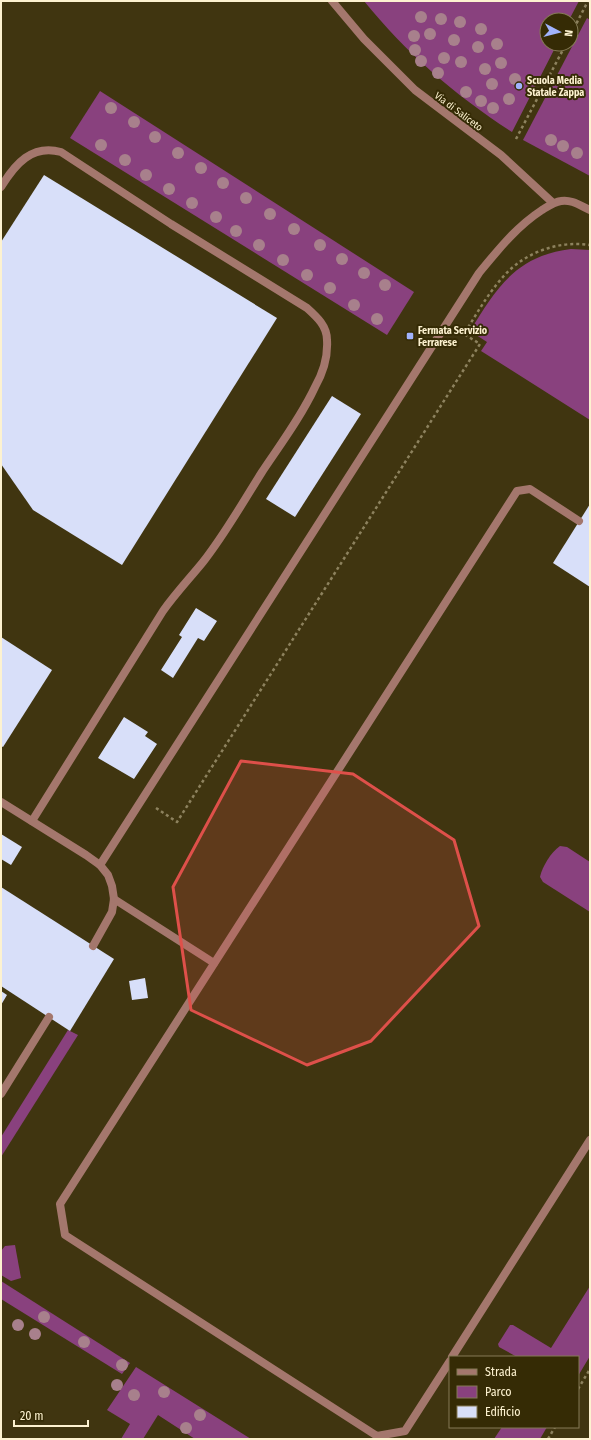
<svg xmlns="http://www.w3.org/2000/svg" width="591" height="1440" font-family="'Fira Sans Condensed',sans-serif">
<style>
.green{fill:#89417e}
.building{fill:#d8dff9}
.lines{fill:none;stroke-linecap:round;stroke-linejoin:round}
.path{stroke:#8d825e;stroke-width:2.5;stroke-dasharray:3 3;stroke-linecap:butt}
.lane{stroke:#a4776d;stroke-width:8}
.street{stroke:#a4776d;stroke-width:8}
.tree{fill:#a8808c}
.marked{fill:#de504a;fill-opacity:0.2;stroke:#de504a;stroke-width:3;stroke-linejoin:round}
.poi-dot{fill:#a1b3fd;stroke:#352b05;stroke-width:1.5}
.labels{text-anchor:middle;stroke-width:4;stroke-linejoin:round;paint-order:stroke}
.poi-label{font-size:10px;font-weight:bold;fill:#fdf2d0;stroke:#352b05;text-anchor:start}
.street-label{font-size:10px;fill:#fdf2d0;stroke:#352b05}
</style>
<rect width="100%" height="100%" fill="#403510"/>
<g class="green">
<path d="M364 1H579L569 20H547V44H557L512 132C456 96 406 53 364 1Z"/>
<polygon points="587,18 590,20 590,176 523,140"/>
<polygon points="100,91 414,292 387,335 70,138"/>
<path d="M571 249 590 250V420L481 351 487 342 470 331C497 287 516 256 571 249Z"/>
<path d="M560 846 567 847 590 862V912L543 882 540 877C542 867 551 852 560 846Z"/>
<polygon points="68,1030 78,1035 1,1157 1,1137"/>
<polygon points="15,1245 21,1278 11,1281 1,1275 1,1251 5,1246"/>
<polygon points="1,1281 130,1363 122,1374 1,1299"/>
<polygon points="590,1286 590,1356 578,1376 578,1357 517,1357 499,1347 498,1344 510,1325 513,1325 551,1348"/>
<polygon points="136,1367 251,1439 195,1439 158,1415 143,1439 121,1439 130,1424 107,1410"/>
<polygon points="502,1427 547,1427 540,1439 494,1439"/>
</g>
<g class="building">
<polygon points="44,175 277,318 122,565 33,510 1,464 1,242"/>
<polygon points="332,396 361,414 295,517 266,499"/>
<polygon points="590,504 590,587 553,563"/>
<polygon points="196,608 217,621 204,641 198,638 173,678 161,670 182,637 179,635"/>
<polygon points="1,637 52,670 3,747 1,746"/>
<polygon points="124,717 148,732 145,736 157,744 134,779 98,758"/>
<polygon points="1,834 22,847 11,865 1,859"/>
<polygon points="1,887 114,959 70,1031 1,986"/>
<polygon points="145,978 148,998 132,1000 129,981"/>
<polygon points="1,991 7,995 1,1005"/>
</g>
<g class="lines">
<g class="path">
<polyline points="571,34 588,1"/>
<polyline points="516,139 566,44"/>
<path d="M156 808 177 822 480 344 464 334C476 315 487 295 502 278 523 253 558 240 590 245"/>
<polyline points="578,1389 590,1369"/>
<polyline points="548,1439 555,1427"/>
</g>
<g class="lane">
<path d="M1 187C15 164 32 144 61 152L171 224 307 308C317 317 327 326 327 340 328 356 323 373 315 387 301 417 280 445 262 472 243 502 225 534 203 562 190 578 175 594 163 611L32 821"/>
<polyline points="1,802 86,855 100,865 108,875 112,886 114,899 112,912 93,946"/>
<polyline points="114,899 214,963"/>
<polyline points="1,1094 49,1017"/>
<polyline points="452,1357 590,1140"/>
<polyline points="450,1361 405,1431 377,1436 65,1235 60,1204 517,491 530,489 579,521"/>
</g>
<g class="street">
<polyline points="332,1 364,39 415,90 501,155 553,203"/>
<path d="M100 865 479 273C498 250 516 227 542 210 547 207 554 202 561 201 571 199 581 206 590 210"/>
</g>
</g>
<g class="tree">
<circle cx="421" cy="17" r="6"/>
<circle cx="441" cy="19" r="6"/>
<circle cx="460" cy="22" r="6"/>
<circle cx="481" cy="29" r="6"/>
<circle cx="430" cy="34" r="6"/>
<circle cx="414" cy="36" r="6"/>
<circle cx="454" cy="40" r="6"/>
<circle cx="497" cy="44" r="6"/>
<circle cx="478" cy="47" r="6"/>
<circle cx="415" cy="50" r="6"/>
<circle cx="444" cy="58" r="6"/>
<circle cx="421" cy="61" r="6"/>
<circle cx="461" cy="62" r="6"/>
<circle cx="501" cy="63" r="6"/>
<circle cx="485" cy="69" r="6"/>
<circle cx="438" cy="73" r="6"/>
<circle cx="515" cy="79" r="6"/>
<circle cx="492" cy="84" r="6"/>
<circle cx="466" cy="92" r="6"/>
<circle cx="509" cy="99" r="6"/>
<circle cx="481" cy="101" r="6"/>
<circle cx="111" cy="108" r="6"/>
<circle cx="493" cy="108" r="6"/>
<circle cx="134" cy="122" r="6"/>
<circle cx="155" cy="137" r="6"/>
<circle cx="551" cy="140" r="6"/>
<circle cx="101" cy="145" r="6"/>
<circle cx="563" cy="146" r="6"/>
<circle cx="178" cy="153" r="6"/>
<circle cx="577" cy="153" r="6"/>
<circle cx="125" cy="160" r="6"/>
<circle cx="201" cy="168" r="6"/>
<circle cx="146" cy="175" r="6"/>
<circle cx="223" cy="183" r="6"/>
<circle cx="169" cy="189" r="6"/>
<circle cx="246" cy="198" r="6"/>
<circle cx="192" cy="203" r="6"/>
<circle cx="270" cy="214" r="6"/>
<circle cx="216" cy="217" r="6"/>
<circle cx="294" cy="229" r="6"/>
<circle cx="236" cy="231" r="6"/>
<circle cx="259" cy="245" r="6"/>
<circle cx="320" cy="245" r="6"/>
<circle cx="342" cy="259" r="6"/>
<circle cx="283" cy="260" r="6"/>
<circle cx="364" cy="273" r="6"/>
<circle cx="307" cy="275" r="6"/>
<circle cx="385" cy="285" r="6"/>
<circle cx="330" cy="288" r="6"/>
<circle cx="354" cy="305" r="6"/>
<circle cx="377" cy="319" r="6"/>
<circle cx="44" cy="1317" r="6"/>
<circle cx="18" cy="1325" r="6"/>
<circle cx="35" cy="1334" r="6"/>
<circle cx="84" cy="1342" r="6"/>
<circle cx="122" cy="1365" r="6"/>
<circle cx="117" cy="1385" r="6"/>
<circle cx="164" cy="1392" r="6"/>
<circle cx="134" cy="1395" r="6"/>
<circle cx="200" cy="1415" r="6"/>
<circle cx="186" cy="1428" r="6"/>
</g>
<path class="marked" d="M241 761 353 774 454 840 479 926 371 1041 307 1065 191 1010 173 887Z"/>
<g class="poi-dot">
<circle cx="519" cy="86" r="4"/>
<rect x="406" y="332" width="8" height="8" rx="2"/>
</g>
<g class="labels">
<g class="poi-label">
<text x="527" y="84">Scuola Media<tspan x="527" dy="12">Statale Zappa</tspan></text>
<text x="418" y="334">Fermata Servizio<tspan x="418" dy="12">Ferrarese</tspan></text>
</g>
<g class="street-label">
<text transform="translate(459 111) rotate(37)" y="4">Via di Saliceto</text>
</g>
</g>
<rect width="591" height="1440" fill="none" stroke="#fdf2d0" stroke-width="4"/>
<rect x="449" y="1356" width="130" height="72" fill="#352b05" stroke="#857b56"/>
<rect x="457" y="1369" width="20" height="6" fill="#a4776d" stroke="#857b56"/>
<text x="485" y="1376" font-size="12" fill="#fdf2d0">Strada</text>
<rect x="457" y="1386" width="20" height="12" fill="#89417e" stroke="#857b56"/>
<text x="485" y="1396" font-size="12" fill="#fdf2d0">Parco</text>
<rect x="457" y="1406" width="20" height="12" fill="#d8dff9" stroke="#857b56"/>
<text x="485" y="1416" font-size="12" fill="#fdf2d0">Edificio</text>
<g transform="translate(559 32) rotate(97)"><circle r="19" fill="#352b05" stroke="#857b56"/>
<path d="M0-3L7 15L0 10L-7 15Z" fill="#a1b3fd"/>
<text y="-6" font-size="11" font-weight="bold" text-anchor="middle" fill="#fdf2d0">N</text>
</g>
<path d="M14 1420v6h74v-6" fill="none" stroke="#fdf2d0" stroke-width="2"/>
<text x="20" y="1420" font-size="12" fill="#fdf2d0" stroke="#352b05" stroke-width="3" paint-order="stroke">20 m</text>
</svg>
